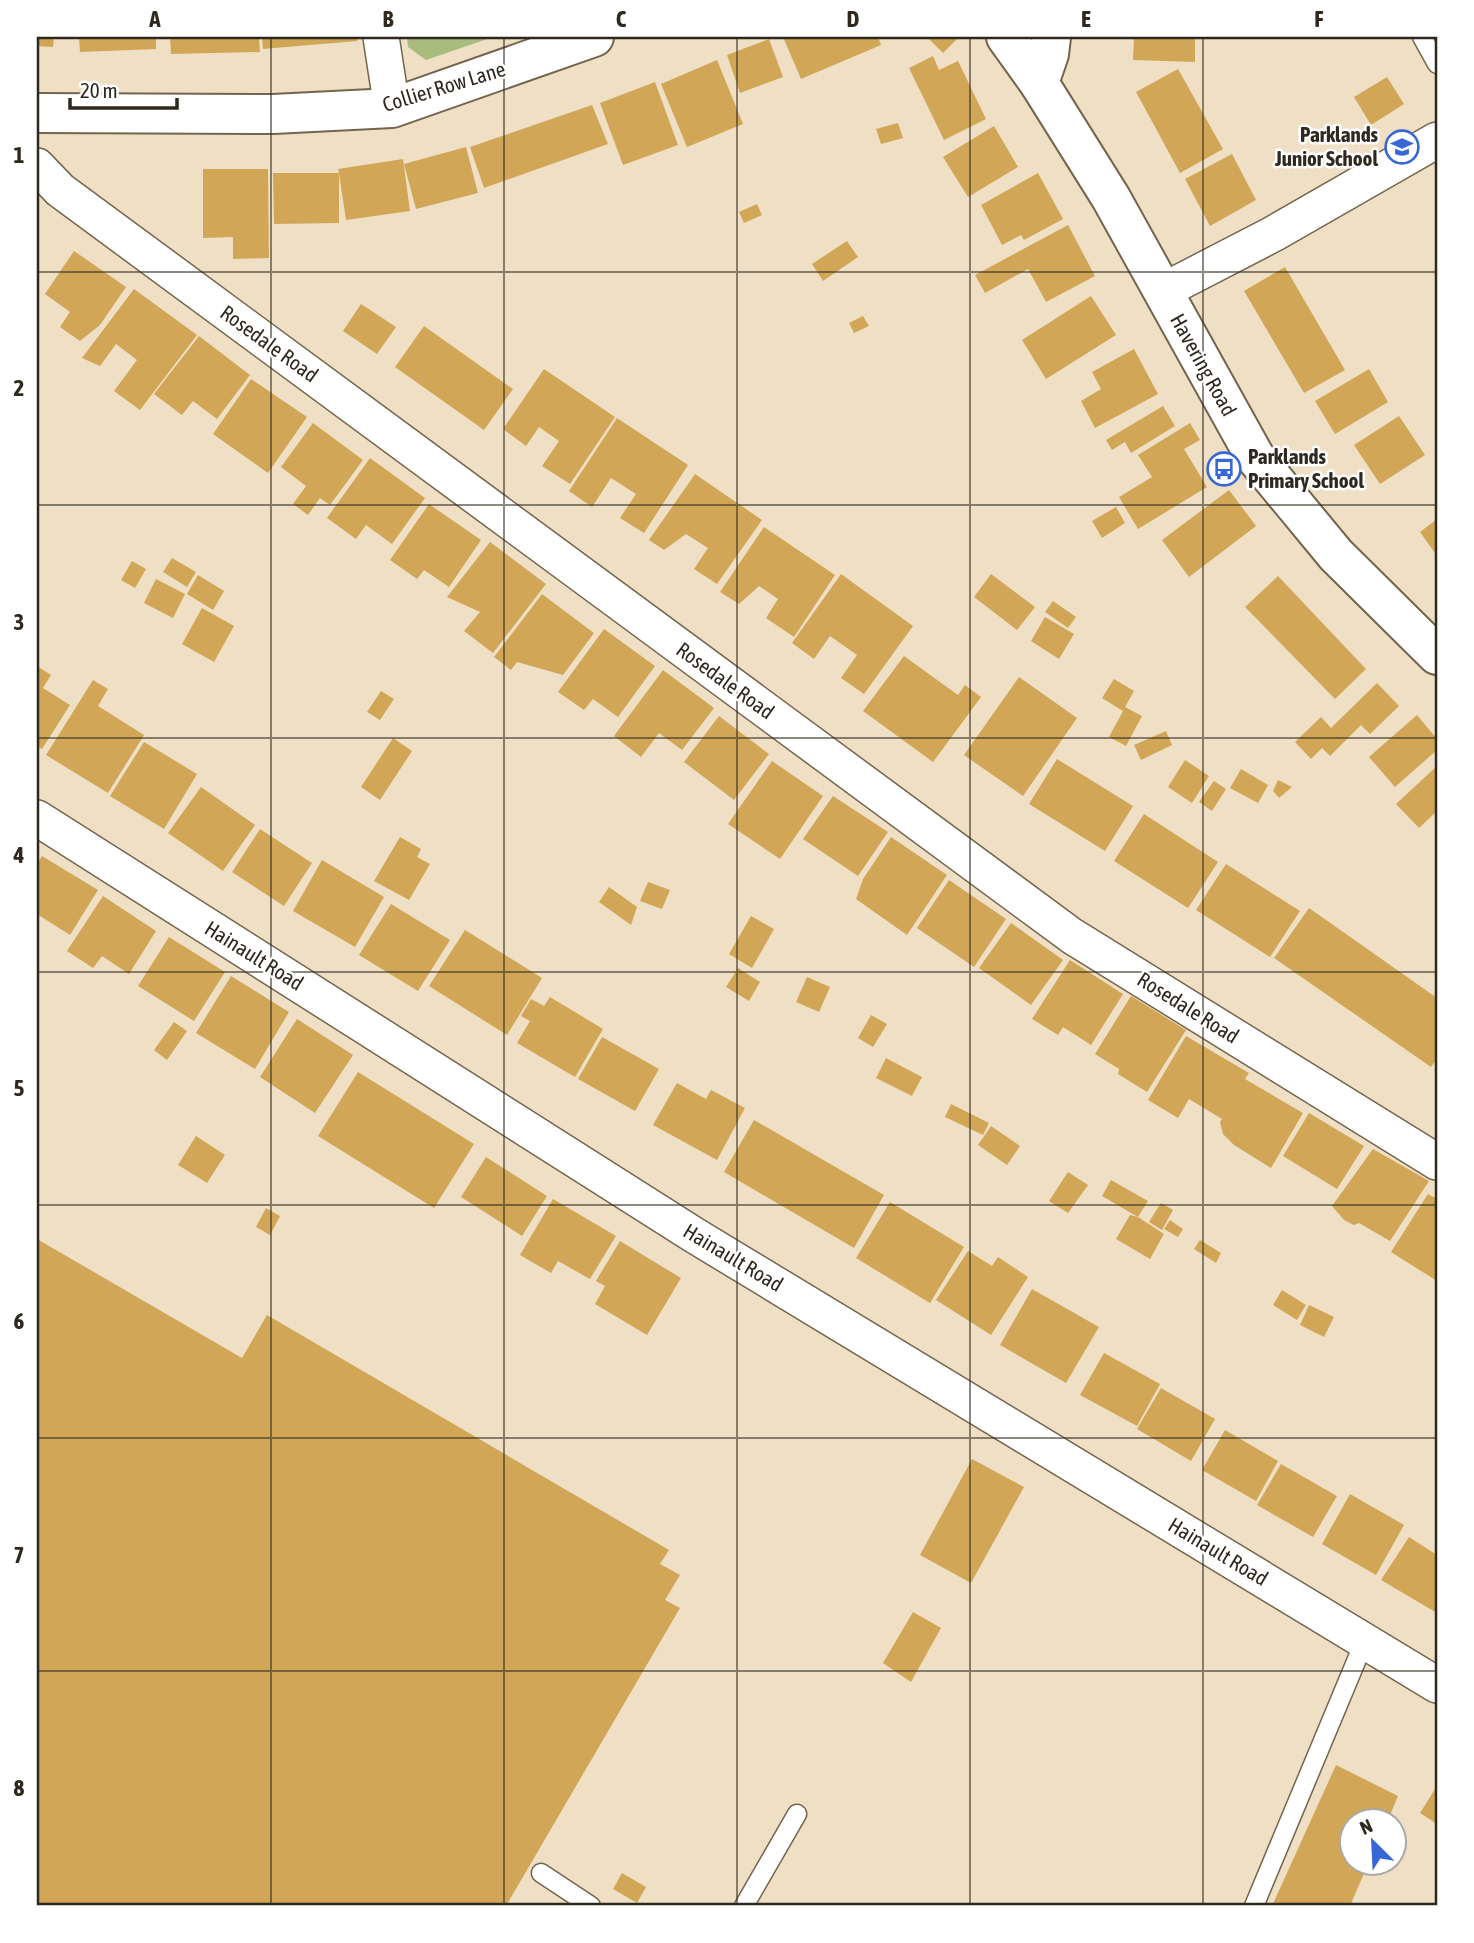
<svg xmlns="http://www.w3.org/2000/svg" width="1474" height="1943" font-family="'Asap Condensed',sans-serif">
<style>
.green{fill:#a8bc7d}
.building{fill:#d1a757}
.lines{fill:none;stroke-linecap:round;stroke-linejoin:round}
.lane-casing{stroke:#73654d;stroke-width:21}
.street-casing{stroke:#73654d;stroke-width:38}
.secondary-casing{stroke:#73654d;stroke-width:42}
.lane{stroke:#fff;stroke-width:18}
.street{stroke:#fff;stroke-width:35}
.secondary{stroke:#fff;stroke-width:38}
.grid{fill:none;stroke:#2e281e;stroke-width:2;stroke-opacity:0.55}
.labels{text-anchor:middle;stroke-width:5;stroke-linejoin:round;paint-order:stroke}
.street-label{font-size:21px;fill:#2e281e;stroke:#fff}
.poi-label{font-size:21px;font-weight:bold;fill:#2e281e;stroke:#fff;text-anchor:end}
.neatline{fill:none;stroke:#2e281e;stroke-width:2.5}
.grid-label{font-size:23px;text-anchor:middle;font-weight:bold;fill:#2e281e}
</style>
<rect width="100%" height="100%" fill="#efdfc4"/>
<polygon class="green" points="407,37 493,37 426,60 408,47"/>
<g class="building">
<polygon points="37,37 54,37 53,47 37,46"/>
<polygon points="79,37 156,37 156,49 80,52"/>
<polygon points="170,37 259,38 260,52 171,54"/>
<polygon points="262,37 357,37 357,41 263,49"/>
<polygon points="783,37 878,37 881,45 801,79"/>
<polygon points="927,37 955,37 957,39 943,53"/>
<polygon points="1134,37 1195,37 1195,62 1133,60"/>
<polygon points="769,39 783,77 740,93 727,55"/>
<polygon points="933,56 939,70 958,61 986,119 944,140 909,68"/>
<polygon points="717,60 743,124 687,147 661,84"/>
<polygon points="1178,69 1223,149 1180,173 1136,92"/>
<polygon points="1387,77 1404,104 1371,125 1354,97"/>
<polygon points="655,82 678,145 623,165 600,103"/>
<polygon points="592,105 608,144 484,188 470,147"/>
<polygon points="898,123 903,138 881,144 876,129"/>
<polygon points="994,126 1018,167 968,197 943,157"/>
<polygon points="466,147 478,193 416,209 404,164"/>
<polygon points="1232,154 1256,200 1210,226 1185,179"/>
<polygon points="403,159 410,211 346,220 339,173 339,223 274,224 273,173 339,173 338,169"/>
<polygon points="203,169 268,169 269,258 233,259 233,237 203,238"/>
<polygon points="1038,173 1063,219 1024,240 1021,235 1002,245 981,205"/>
<polygon points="757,204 762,215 744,223 739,212"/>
<polygon points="1068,225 1095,276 1046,302 1028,269 985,293 975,275"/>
<polygon points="847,241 858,257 823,281 812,264"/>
<polygon points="74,251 126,287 100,325 80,341 60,327 70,312 45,294"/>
<polygon points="1285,267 1345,370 1304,393 1244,291"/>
<polygon points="134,289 197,335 140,410 114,391 137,360 116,344 100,366 82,358"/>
<polygon points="1091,296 1116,335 1046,379 1022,340"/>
<polygon points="361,304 396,327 377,354 343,331"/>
<polygon points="863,316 869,326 854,333 849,323"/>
<polygon points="424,326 513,389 484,430 395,367"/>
<polygon points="199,336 250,375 217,419 193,401 182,415 154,394"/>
<polygon points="1134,349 1158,394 1095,428 1081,401 1101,389 1092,372"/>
<polygon points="544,369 615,417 570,484 542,466 559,441 539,427 526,446 503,429"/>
<polygon points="1369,369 1388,402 1335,434 1315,401"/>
<polygon points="251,379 307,417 268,473 213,434"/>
<polygon points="1163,406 1175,426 1131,453 1125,442 1112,450 1106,440"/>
<polygon points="1399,416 1425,455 1380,484 1354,445"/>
<polygon points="617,418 688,465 644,533 620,518 636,494 611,478 592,507 569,491"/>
<polygon points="313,423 363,460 330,505 320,498 308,515 293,504 306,486 281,467"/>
<polygon points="1190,423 1200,440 1184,449 1207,487 1138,529 1119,497 1152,477 1138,455"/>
<polygon points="370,458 425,498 392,544 366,525 356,539 327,518"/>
<polygon points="695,474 762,520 717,584 694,569 708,548 686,534 664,550 649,540"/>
<polygon points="1229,490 1256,526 1189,577 1162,540"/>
<polygon points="429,504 481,540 449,587 424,570 417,579 390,560"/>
<polygon points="1116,507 1125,523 1102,538 1092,521"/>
<polygon points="1437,519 1437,556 1420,532"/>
<polygon points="764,527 835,575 794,637 766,618 778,599 759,586 739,604 720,592"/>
<polygon points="490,542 546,584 493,653 464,631 480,612 447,597"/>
<polygon points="172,558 196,572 187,587 163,572"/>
<polygon points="132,561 146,569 135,588 121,580"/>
<polygon points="841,574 913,626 864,694 841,678 857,655 830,636 814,659 792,643"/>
<polygon points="991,574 1035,607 1017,630 974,597"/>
<polygon points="198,575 224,591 213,610 187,594"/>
<polygon points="1278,576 1366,669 1335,699 1245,607"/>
<polygon points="156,579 185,594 173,618 144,603"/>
<polygon points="542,594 594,633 563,675 517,662 511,670 494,657"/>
<polygon points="1053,601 1076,617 1068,628 1045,612"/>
<polygon points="202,608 234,626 214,662 182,644"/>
<polygon points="1045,617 1074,634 1059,659 1031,641"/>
<polygon points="604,629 655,666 618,717 593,699 584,710 558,692"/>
<polygon points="904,656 958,695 965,685 981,697 933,762 863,711"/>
<polygon points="37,666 51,675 43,688 70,705 42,749 37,746"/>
<polygon points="663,670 714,708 682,750 659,733 641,757 614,736"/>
<polygon points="1019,677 1077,718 1023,796 964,755"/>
<polygon points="1114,679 1134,691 1125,707 1142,716 1126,746 1109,737 1123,711 1102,698"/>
<polygon points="93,680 108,689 98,706 144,735 108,793 46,755"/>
<polygon points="1377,683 1399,706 1370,734 1361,725 1330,756 1322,748 1311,759 1295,742 1321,717 1331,728"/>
<polygon points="381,691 394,699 380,720 367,712"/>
<polygon points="1417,715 1437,739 1437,750 1395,787 1369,757"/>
<polygon points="719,716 769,754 734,800 684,762"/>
<polygon points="1166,731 1172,745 1141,760 1134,745"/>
<polygon points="393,738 412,751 380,800 361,787"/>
<polygon points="144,742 197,774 164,829 110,796"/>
<polygon points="1057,759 1133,806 1105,851 1029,804"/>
<polygon points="1185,760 1209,776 1192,803 1168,787"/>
<polygon points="772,761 823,796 780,859 728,824"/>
<polygon points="1437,766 1437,814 1436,812 1419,828 1396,804"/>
<polygon points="1241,769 1268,785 1258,803 1230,788"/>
<polygon points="1278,780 1292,787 1279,798 1273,791"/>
<polygon points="1214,781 1226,789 1212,811 1199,802"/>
<polygon points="201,787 255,825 223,871 168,833"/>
<polygon points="833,796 888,832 858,876 803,839"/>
<polygon points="1144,814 1218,862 1188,908 1114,861"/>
<polygon points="260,829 312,863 284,906 232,872"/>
<polygon points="400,837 421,849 417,857 430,864 409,900 374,881"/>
<polygon points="891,837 947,875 907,935 856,899 863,879"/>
<polygon points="42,856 98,890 70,935 37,914 37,864"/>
<polygon points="322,860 384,897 355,947 293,911"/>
<polygon points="1226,864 1300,911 1270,957 1196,910"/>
<polygon points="949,880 1006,919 974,967 917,928"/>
<polygon points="648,882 670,890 662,909 640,901"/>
<polygon points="609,887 637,907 631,925 599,902"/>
<polygon points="103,896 156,931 129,974 102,956 93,968 67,951"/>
<polygon points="391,904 450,940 418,991 359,955"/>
<polygon points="1309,908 1437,998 1437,1059 1431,1067 1274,958"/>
<polygon points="751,916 774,929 752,968 729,954"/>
<polygon points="1011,923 1063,960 1031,1005 979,968"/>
<polygon points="465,930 542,978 507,1035 429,986"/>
<polygon points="169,937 225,972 194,1021 138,986"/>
<polygon points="1070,960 1123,994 1091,1045 1063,1027 1058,1035 1032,1019"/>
<polygon points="738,968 760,982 749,1001 726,987"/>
<polygon points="231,976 289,1012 255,1069 196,1033"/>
<polygon points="807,977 830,987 819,1012 796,1002"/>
<polygon points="1131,996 1186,1030 1147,1092 1118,1074 1119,1069 1095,1054"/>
<polygon points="550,997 603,1029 575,1077 517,1043 530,1021 521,1016 531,999 544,1006"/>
<polygon points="871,1015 887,1024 873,1047 858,1038"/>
<polygon points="297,1019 353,1055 315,1113 260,1077"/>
<polygon points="174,1022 187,1031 167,1060 154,1050"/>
<polygon points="1186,1036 1249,1073 1245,1079 1303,1113 1271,1168 1234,1145 1223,1134 1220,1122 1222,1119 1189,1099 1178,1118 1148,1100"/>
<polygon points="602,1037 659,1069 635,1111 578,1079"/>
<polygon points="886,1058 922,1077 912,1096 876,1078"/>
<polygon points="358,1072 474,1144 434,1208 318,1136"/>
<polygon points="677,1083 706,1099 711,1090 745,1108 717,1160 653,1125"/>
<polygon points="951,1104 989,1123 983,1135 945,1117"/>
<polygon points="1309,1113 1364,1146 1337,1189 1283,1156"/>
<polygon points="754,1120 884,1195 854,1248 724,1172"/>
<polygon points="991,1126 1020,1146 1007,1165 978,1145"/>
<polygon points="196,1136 225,1155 207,1183 178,1165"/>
<polygon points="1373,1149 1429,1181 1390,1241 1359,1223 1354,1225 1344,1220 1332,1206"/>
<polygon points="486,1157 547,1196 522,1236 461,1197"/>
<polygon points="1068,1172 1088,1185 1068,1213 1049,1201"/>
<polygon points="1111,1180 1148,1201 1138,1217 1102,1196"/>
<polygon points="1428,1194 1437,1199 1437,1281 1391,1252"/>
<polygon points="553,1199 616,1236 590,1279 558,1261 551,1273 520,1255"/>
<polygon points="890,1202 964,1247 930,1303 856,1258"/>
<polygon points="1161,1203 1173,1210 1162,1230 1149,1222"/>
<polygon points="266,1208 280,1216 270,1235 256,1227"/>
<polygon points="1130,1215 1138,1217 1164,1234 1150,1259 1116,1239"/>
<polygon points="1170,1220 1183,1229 1178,1237 1164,1229"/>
<polygon points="37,1239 242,1358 267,1315 669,1550 660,1564 680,1575 665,1600 680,1608 506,1906 37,1906"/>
<polygon points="1200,1240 1221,1253 1216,1263 1194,1249"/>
<polygon points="620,1241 681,1278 647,1335 595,1304 605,1286 596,1281"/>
<polygon points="968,1251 992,1266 998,1257 1028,1277 991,1335 936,1300"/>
<polygon points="1032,1289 1099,1327 1066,1383 1000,1345"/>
<polygon points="1282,1290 1306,1305 1297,1320 1273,1305"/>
<polygon points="1309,1305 1334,1317 1324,1337 1300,1325"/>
<polygon points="1104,1353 1160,1384 1137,1426 1080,1395"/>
<polygon points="1161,1388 1215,1419 1191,1461 1137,1429"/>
<polygon points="1225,1430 1278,1461 1256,1501 1202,1470"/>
<polygon points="972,1459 1024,1487 971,1583 920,1555"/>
<polygon points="1281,1464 1337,1496 1313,1537 1257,1505"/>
<polygon points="1350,1494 1404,1525 1376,1575 1322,1544"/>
<polygon points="1409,1537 1437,1555 1437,1613 1381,1580"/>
<polygon points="913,1612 941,1628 911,1682 883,1663"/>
<polygon points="1336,1765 1398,1796 1388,1820 1352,1820 1352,1862 1369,1862 1350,1906 1272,1906"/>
<polygon points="1437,1786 1437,1824 1420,1813"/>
<polygon points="622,1873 646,1887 637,1903 613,1889"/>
</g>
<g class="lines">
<defs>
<g id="lane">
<polyline points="1422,37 1437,64"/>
<polyline points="541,1873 591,1906"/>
<polyline points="744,1906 797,1814"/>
<polyline points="1254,1906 1365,1640"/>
</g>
<g id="street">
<polyline points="381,37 392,108"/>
<polyline points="37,166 60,190 1072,936 1437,1162"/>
<polyline points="1163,291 1273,234 1437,140"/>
<polyline points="37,818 694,1235 1437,1685"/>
</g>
<g id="secondary">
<polyline points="1006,37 1039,83 1111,198 1255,457 1336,555 1437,655"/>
<polyline points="1039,83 1049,54 1051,37"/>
<polyline points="37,113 273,114 392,108 594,37"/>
</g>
</defs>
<use href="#lane" class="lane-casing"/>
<use href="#street" class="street-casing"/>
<use href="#secondary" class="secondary-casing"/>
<use href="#lane" class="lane"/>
<use href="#street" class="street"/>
<use href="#secondary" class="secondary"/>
</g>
<path class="grid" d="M271 37V1906M504 37V1906M737 37V1906M970 37V1906M1203 37V1906M37 272H1437M37 505H1437M37 738H1437M37 972H1437M37 1205H1437M37 1438H1437M37 1671H1437"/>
<defs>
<symbol id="school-ring" viewBox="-11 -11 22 22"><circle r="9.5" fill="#fff" stroke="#3766d6" stroke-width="1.5"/><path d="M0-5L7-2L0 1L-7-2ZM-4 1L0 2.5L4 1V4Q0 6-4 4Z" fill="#3766d6"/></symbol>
<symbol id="bus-ring" viewBox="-11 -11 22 22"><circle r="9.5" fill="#fff" stroke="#3766d6" stroke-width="1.5"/><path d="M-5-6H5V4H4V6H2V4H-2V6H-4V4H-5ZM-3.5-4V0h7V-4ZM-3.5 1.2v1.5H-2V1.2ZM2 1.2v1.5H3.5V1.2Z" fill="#3766d6"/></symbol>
</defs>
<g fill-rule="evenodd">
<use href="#school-ring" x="1383" y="128" width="38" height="38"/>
<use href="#bus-ring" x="1205" y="450" width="38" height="38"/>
</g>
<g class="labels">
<g class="street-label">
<text transform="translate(444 87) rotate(-17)" y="7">Collier Row Lane</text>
<text transform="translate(269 344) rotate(36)" y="7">Rosedale Road</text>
<text transform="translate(1203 365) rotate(61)" y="7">Havering Road</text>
<text transform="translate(725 681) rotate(36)" y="7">Rosedale Road</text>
<text transform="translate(254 956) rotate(32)" y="7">Hainault Road</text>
<text transform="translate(1188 1008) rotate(32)" y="7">Rosedale Road</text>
<text transform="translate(733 1258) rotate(31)" y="7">Hainault Road</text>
<text transform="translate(1218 1552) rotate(31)" y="7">Hainault Road</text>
</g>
<g class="poi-label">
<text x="1378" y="142">Parklands<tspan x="1378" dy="24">Junior School</tspan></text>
<text x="1248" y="464" text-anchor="start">Parklands<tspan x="1248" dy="24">Primary School</tspan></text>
</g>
</g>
<rect width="1474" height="1943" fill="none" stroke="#ffffff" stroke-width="77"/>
<g transform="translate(1373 1842) rotate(336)"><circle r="33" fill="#ffffff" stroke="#aba9a5" stroke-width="2"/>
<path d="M0-5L12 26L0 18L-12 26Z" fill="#3766d6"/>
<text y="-10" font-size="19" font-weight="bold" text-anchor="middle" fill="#2e281e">N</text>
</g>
<path d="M70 98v10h107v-10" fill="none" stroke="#2e281e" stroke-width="3.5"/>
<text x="80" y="98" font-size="21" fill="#2e281e" stroke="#ffffff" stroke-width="5" paint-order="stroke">20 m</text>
<rect x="38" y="38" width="1398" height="1866" class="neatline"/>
<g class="grid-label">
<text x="155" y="27">A</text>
<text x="388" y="27">B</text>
<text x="621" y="27">C</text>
<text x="853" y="27">D</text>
<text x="1086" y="27">E</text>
<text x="1319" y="27">F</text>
<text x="19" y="163">1</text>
<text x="19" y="396">2</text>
<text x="19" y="630">3</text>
<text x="19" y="863">4</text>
<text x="19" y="1096">5</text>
<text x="19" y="1329">6</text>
<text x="19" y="1563">7</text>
<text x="19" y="1796">8</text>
</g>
</svg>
